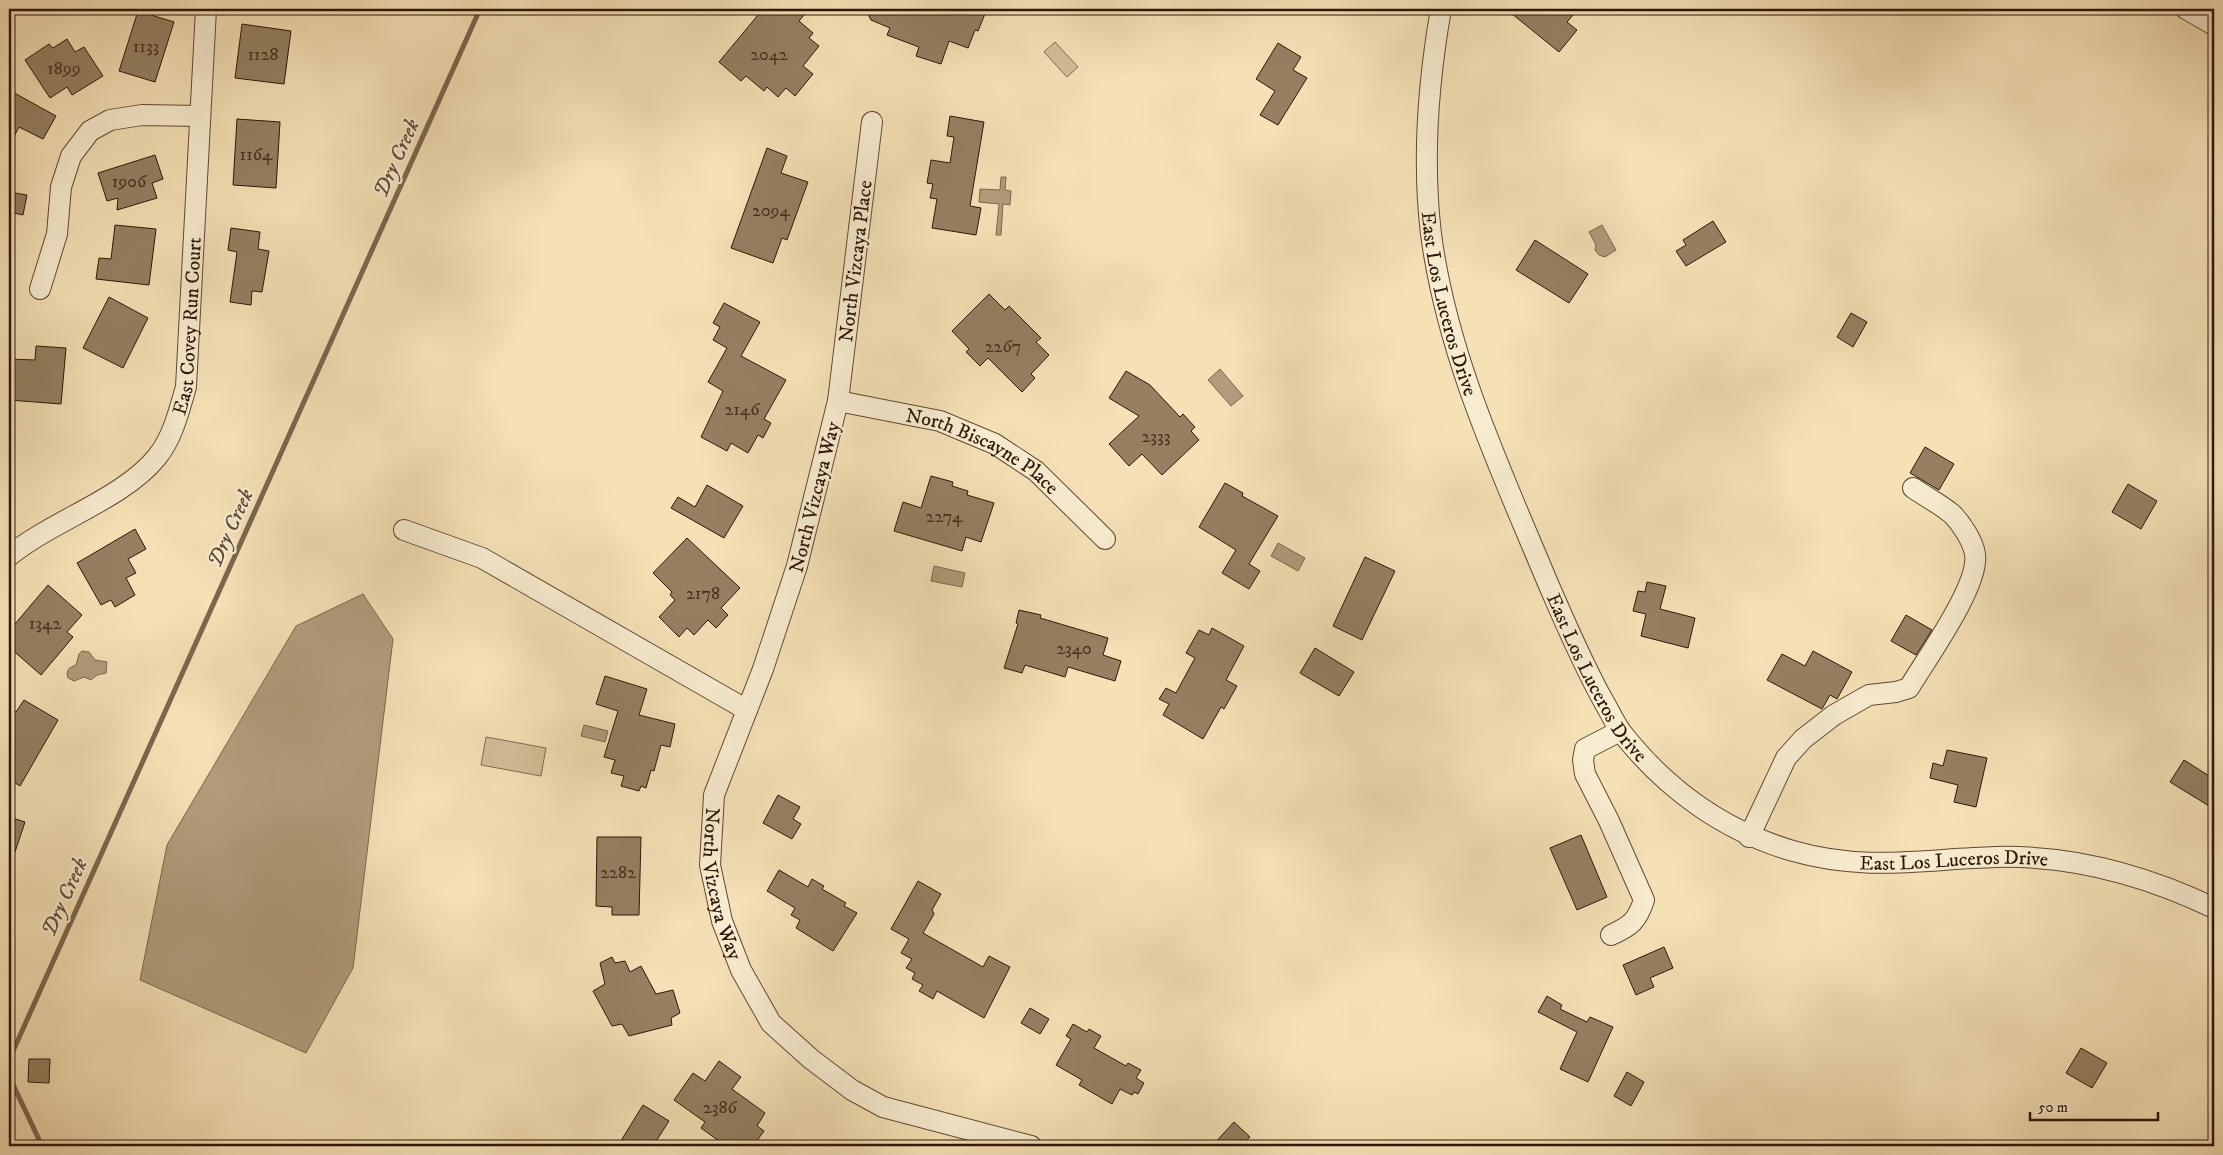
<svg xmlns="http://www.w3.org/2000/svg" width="2223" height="1155" font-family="'IM FELL DW Pica',serif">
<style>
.green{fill:#d3be98;stroke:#806a50}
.water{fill:#b19c7b;stroke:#7d664d}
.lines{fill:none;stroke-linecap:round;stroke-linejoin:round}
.stream{stroke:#7d664d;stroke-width:5}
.building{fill:#958062;stroke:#2e1608}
.minor-casing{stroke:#604934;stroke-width:22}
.minor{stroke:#f8ecd0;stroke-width:20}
.labels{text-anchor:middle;stroke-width:4.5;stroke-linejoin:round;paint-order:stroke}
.number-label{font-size:18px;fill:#48301e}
.street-label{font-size:20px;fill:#2e1608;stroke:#f8ecd0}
.water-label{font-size:21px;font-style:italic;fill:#624c36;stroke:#f8ecd0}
</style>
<rect width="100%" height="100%" fill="#f5e1b6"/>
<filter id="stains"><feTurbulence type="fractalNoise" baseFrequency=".004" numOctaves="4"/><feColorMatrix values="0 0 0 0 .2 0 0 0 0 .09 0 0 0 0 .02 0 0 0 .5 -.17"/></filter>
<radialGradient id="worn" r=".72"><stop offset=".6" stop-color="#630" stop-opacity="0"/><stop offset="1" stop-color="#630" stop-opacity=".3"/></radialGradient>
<g class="green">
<polygon points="1055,42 1078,67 1067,77 1044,52"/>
<polygon points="486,737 546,748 541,776 481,765"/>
</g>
<g class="water">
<polygon points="1001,177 1006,177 1005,190 1011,191 1010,205 1003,204 1001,235 996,235 999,204 979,202 980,189 1000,190"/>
<polygon points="1602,225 1616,250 1605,257 1599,255 1595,250 1596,245 1589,232"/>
<polygon points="1220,369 1243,396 1231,406 1208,380"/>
<polygon points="1278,543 1305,558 1298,571 1271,556"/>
<polygon points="934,566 965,573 962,587 931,581"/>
<polygon points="363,594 393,639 353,968 306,1053 140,980 167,845 296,626"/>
<path d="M82 651 89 652 95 660 107 662 106 673 97 675 91 680 84 677 74 681 68 678C65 670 70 667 76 665L79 654Z"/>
<polygon points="584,725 608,731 605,742 581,736"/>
</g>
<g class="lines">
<g class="stream">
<polyline points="9,1060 480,9"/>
<polyline points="9,1076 42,1146"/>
</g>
</g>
<g class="building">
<polygon points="763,9 809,9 799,21 813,33 809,38 819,46 803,66 813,74 795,96 786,88 778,97 767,87 764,91 746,76 741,81 719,62"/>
<polygon points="865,9 987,9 978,31 975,30 968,48 949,41 941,64 916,56 919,47 887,35 890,28 871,20"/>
<polygon points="1506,9 1578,9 1567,22 1577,30 1559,52"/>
<polygon points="138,11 174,22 155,82 119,71"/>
<polygon points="242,24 291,31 284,84 235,78"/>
<polygon points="67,39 75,52 84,47 103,76 72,95 67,87 50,98 25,60 49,44 53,48"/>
<polygon points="1278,43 1301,57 1293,70 1307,78 1278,125 1260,115 1275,91 1256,79"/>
<polygon points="9,90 56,116 43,139 19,127 9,146"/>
<polygon points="950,116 984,122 970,206 981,208 976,235 932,228 937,199 930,198 933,184 927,183 931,160 950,163 954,137 947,136"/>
<polygon points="237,119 280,122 276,188 233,185"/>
<polygon points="767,148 787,156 781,173 808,182 787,240 782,238 773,263 731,248"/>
<polygon points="155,155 163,179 152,183 157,198 117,210 118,198 107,201 98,173"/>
<polygon points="9,192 27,195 23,215 9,212"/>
<polygon points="1713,221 1726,242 1686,266 1676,251 1686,245 1683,240"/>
<polygon points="115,225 156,229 149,285 96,279 99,258 111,259"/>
<polygon points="231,228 260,232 258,249 269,251 262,292 252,291 251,305 230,302 237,252 228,250"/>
<polygon points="1535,240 1588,274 1569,303 1516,270"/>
<polygon points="989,294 1005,310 1009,306 1041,338 1036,342 1049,355 1031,374 1035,378 1022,392 988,358 980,366 966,352 969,349 952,331"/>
<polygon points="109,297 148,318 123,368 83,348"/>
<polygon points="724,303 760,322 741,356 786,380 764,419 771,423 763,438 758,435 748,453 731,443 727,451 701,437 723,391 708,382 727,348 713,340 720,327 713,323"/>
<polygon points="1851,313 1867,322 1853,347 1837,337"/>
<polygon points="36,346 66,348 61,404 9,400 10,359 35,360"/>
<polygon points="1126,371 1150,385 1180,417 1183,414 1195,427 1191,431 1199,440 1162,475 1142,454 1129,466 1109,444 1139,416 1109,398"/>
<polygon points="1925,447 1954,464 1939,490 1910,473"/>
<polygon points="931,476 953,482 952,486 968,491 967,495 994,503 981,542 966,537 962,551 894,531 903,502 921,508"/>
<polygon points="1225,483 1243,493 1242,496 1278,516 1249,564 1260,571 1249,589 1222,573 1236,550 1199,527"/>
<polygon points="2128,484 2157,501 2141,529 2112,512"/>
<polygon points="707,485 743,506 724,538 671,508 678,497 695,507"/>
<polygon points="135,529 146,549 128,559 136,573 126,578 135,595 115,607 111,600 101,605 77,563"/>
<polygon points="687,538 740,588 721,608 728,615 716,628 708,620 694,635 687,628 679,637 659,617 675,600 670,595 672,592 653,573"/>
<polygon points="1365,557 1395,571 1362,640 1333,626"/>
<polygon points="1647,582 1666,586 1660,609 1695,618 1688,648 1641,636 1646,614 1633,611 1638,591 1645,592"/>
<polygon points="48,585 82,615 67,632 73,637 41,675 9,647 9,631"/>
<polygon points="1019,610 1041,615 1040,618 1108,638 1103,655 1121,661 1115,681 1068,667 1065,677 1025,665 1022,673 1004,668 1018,624 1016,623"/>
<polygon points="1906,615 1932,630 1916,655 1891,641"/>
<polygon points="1212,628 1244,646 1226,680 1237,686 1224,709 1221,707 1203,739 1163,715 1169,704 1159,699 1166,688 1176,693 1195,658 1186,653 1199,630 1209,635"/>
<polygon points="1315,648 1354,672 1339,696 1300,673"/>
<polygon points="1813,651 1852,672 1837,699 1830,695 1822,709 1767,680 1782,654 1805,666"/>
<polygon points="605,676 647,689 639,715 675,724 670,747 661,745 654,771 651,770 646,788 641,786 639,791 621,786 624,776 611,773 615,760 604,757 618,711 596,704"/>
<polygon points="24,700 58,720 20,786 9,779 9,708 16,712"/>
<polygon points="1947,750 1987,758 1976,807 1954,802 1958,785 1930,778 1933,763 1943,766"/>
<polygon points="2184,760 2214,779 2214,809 2170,782"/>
<polygon points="778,795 800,807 793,819 801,824 792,839 763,823"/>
<polygon points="9,817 25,822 11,864 9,864"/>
<polygon points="1581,835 1607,897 1577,910 1550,848"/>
<polygon points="597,837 641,837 639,915 612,915 612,907 596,906"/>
<polygon points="779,870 808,887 812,879 824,886 822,889 846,903 844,906 857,913 833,951 796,928 800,920 791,915 795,908 767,891"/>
<polygon points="918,881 941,894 932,910 934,914 923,933 983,967 989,956 1010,967 984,1018 937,991 933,999 919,991 923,985 912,979 915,973 906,968 912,959 901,953 909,939 891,929"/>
<polygon points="1664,947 1673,968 1650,978 1654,987 1636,995 1623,965"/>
<polygon points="612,957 615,963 625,961 630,972 641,966 656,994 673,990 680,1013 671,1018 672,1025 629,1036 622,1024 612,1026 593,991 605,984 600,963"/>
<polygon points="1547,996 1562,1005 1560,1009 1587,1022 1590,1017 1613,1027 1588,1082 1560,1069 1577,1032 1538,1012"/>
<polygon points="1030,1008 1049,1019 1040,1034 1021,1023"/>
<polygon points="1073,1024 1087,1032 1089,1029 1101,1036 1094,1048 1126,1066 1128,1063 1141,1070 1136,1078 1144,1083 1138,1094 1134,1092 1132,1095 1120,1089 1112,1104 1079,1085 1082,1080 1056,1065 1071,1039 1066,1036"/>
<polygon points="2081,1048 2107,1063 2092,1088 2066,1073"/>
<polygon points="29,1059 50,1059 49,1083 28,1082"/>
<polygon points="719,1061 741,1077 732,1089 765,1113 757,1126 764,1131 753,1146 726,1146 701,1128 705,1122 674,1100 693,1073 705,1081"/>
<polygon points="1627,1072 1644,1082 1631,1106 1614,1096"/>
<polygon points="643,1105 669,1121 653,1146 633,1146 622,1139"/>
<polygon points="1234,1122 1250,1137 1241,1146 1212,1146"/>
</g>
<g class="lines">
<defs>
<g id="minor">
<path id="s1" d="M1441 9C1428 83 1422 158 1431 234 1447 356 1500 468 1547 581 1565 622 1582 663 1604 702 1610 712 1615 724 1622 733 1666 789 1724 831 1793 851 1866 872 1924 859 1996 857 2073 855 2145 875 2214 908"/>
<polyline points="2186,9 2214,25"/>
<path id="s2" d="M872 122 838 401 797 566 763 669 714 795 710 865 722 921 741 970 771 1023 811 1059 852 1090 883 1107 1031 1146"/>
<polyline points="40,289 57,234 61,187 71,156 90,131 110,120 142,115 200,116"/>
<path id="s3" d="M838 401 940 421 995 444 1036 471 1105 539"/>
<polyline points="404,530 482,558 747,710"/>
<path id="s4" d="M9 556C53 520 123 499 157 457 173 437 179 411 186 387L206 9"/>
<path d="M1749 837 1786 758 1803 739 1834 715 1869 695 1896 692 1909 688C1926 659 1980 585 1975 554 1973 541 1961 523 1952 514 1940 504 1926 497 1913 488"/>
<path d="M1611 935C1631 926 1637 921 1644 900L1609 821 1585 774 1583 760 1585 749 1620 731"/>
</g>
</defs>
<use href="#minor" class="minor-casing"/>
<use href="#minor" class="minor"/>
</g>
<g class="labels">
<g class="number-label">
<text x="146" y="52">1133</text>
<text x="263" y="60">1128</text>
<text x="769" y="60">2042</text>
<text x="64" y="74">1899</text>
<text x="256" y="160">1164</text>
<text x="129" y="187">1906</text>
<text x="771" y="216">2094</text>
<text x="1003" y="352">2267</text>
<text x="742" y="415">2146</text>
<text x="1156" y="442">2333</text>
<text x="944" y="522">2274</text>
<text x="703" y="599">2178</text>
<text x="45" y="629">1342</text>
<text x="1074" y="654">2340</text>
<text x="618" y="878">2282</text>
<text x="720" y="1113">2386</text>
</g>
<g class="street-label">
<text transform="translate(855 261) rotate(-83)" y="7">North Vizcaya Place</text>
<text dy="7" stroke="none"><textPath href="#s1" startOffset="298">East Los Luceros Drive</textPath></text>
<text dy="7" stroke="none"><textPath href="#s4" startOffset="316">East Covey Run Court</textPath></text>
<text dy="7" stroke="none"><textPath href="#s3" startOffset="155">North Biscayne Place</textPath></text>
<text transform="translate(814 497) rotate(-76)" y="7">North Vizcaya Way</text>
<text dy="7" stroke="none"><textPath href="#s1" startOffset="702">East Los Luceros Drive</textPath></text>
<text dy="7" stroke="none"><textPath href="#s1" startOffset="1136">East Los Luceros Drive</textPath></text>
<text dy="7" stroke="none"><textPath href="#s2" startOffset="785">North Vizcaya Way</textPath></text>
</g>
<g class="water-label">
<text transform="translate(396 158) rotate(-66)" y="7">Dry Creek</text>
<text transform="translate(230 528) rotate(-66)" y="7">Dry Creek</text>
<text transform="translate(64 897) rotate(-66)" y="7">Dry Creek</text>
</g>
</g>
<rect width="2223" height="1155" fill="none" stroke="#f5e1b6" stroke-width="30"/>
<rect x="10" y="10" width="2203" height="1135" fill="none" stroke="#2e1608" stroke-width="2.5"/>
<rect x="15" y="15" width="2193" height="1125" fill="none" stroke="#2e1608"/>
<path d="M2030 1112v8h128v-8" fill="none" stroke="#2e1608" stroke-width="2.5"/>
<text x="2038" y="1112" font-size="15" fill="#2e1608" stroke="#f8ecd0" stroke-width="4" paint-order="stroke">50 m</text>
<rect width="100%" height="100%" filter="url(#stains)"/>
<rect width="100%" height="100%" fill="url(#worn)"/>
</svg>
